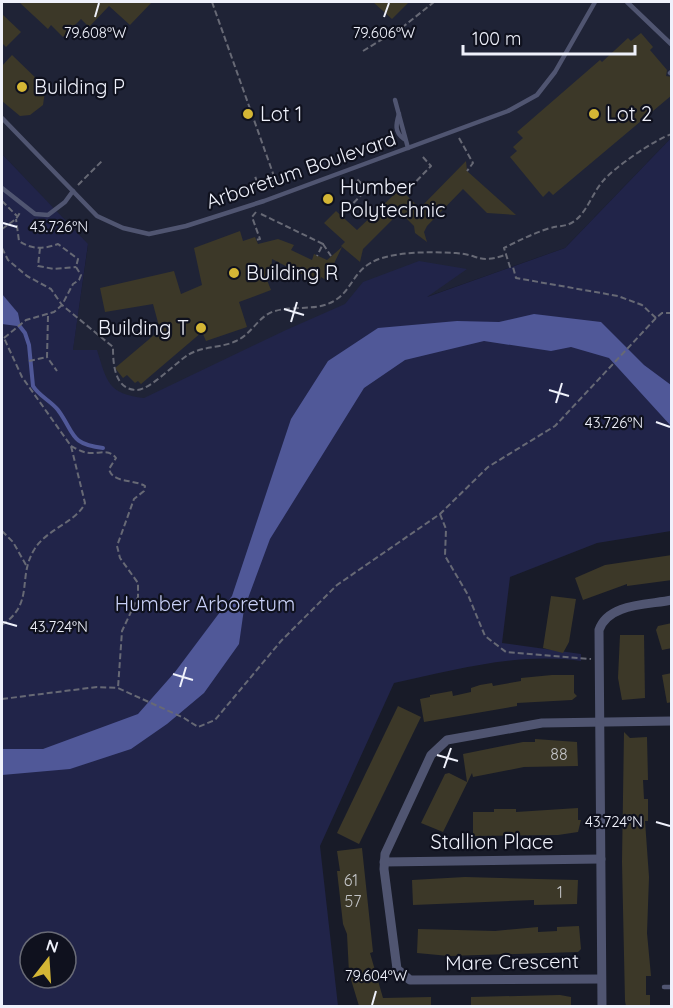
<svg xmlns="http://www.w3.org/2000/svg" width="673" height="1008" font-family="Quicksand,sans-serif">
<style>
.built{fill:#1f2336}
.green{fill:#212449;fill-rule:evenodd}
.water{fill:#505898}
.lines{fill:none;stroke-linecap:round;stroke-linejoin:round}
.stream{stroke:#505898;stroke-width:4}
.building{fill:#3c3828}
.path{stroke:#676975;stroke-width:2;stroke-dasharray:6 3;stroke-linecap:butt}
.lane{stroke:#505571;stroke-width:4.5}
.street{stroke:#505571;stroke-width:9}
.ticks{fill:none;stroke:#eff1fb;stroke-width:2}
.poi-dot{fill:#d4b635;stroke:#0f111e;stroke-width:2}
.labels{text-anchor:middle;stroke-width:4.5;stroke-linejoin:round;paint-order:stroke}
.number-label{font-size:16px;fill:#c2c3c6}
.poi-label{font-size:20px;fill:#eff1fb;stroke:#0f111e;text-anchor:start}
.street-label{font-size:20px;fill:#eff1fb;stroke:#0f111e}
.park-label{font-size:20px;fill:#cad1f8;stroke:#0f111e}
.ticks-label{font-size:15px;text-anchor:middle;fill:#eff1fb;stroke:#0f111e;stroke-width:4.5;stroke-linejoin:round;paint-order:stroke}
</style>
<rect width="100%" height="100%" fill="#181b28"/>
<polygon class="built" points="2,2 671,2 671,138 565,248 395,308 136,410 66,397 88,245 2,154"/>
<path class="green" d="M671 138V531L597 543 510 577 502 643 581 654V661C517 652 456 670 394 683L320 846 338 1006H2V154L88 244 73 350H97C107 382 108 394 144 398L286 330 345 304 363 282 419 261 467 269 427 297 565 248ZM30 942H66V978H30Z"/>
<g class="water">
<polygon points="2,294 18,313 20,323 17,326 2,324"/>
<polygon points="534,314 601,322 644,365 671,385 671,426 609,358 571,347 551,351 484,341 405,360 364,388 270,539 244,609 239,644 204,693 167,724 131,749 70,769 2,775 2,749 43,749 138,714 175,672 232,596 291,419 328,361 378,328 457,321 499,322"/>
</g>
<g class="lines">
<path class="stream" d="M18 324 25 333 29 345 33 386C39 396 51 401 58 410 75 433 69 444 103 448"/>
</g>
<g class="building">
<polygon points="19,2 152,2 130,25 109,6 89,27 81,19 63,37 51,25 48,29"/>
<polygon points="373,2 409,2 392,19"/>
<polygon points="2,14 21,32 6,47 2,43"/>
<polygon points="641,33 653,47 650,50 667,70 666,76 672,77 672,95 553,195 549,191 543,197 510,157 517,151 513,147 523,138 517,132 600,60 602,62 628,38 631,41"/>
<polygon points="12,55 42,84 45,91 43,105 30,115 20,116 2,101 2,66"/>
<polygon points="466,161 467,171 516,215 487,213 463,189 427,226 424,232 427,242 415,233 414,226 400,212 363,249 360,262 341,246 345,242 324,223 336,211 357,230 403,186 404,193 420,208"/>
<polygon points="240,231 243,241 255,237 258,244 278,239 294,245 291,250 312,260 314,254 327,260 342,247 326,280 321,277 319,283 272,259 271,272 265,275 271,290 239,302 247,327 206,341 202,332 141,384 138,381 135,383 127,375 123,378 115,368 160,330 153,304 105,312 100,288 174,271 181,294 202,285 194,248"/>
<polygon points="672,555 672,580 627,586 627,584 583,600 575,578 605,565"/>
<polygon points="551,596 576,599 569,642 563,653 543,648"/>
<polygon points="672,623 672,648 662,650 656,630 658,626"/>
<polygon points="620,635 644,635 645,698 622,700 618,678"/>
<polygon points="672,673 672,702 667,703 662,675"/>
<polygon points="552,675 574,675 574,693 577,696 572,700 517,703 517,706 424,722 420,699 430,697 430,695 452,691 453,696 471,692 471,688 480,685 492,683 493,686 521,681 521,678"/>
<polygon points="398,706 421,717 359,844 337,833"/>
<polygon points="624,732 630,738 647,737 648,780 643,780 644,799 648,799 648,821 645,821 649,877 647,933 651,976 646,976 646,995 650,995 650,1006 626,1006 625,1001 622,862"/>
<polygon points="535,739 577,742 578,766 524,767 473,777 472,773 443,832 421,823 445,774 449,773 467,782 463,754 523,742 535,742"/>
<polygon points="578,808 578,820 581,820 578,832 558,835 473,836 473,812 494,812 494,809 516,809 516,812"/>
<polygon points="362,848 373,952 370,953 383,998 431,997 431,1006 359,1006 349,973 347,934 343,924 337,871 340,871 337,851"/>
<polygon points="465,877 578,880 577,904 534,905 534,900 413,905 412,880"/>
<polygon points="579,926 581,949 578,952 449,956 417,953 418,929 495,931 538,927 538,932 557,931 557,927"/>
<polygon points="560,995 571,997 571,1006 471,1006 471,997"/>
</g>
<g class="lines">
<g class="path">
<polyline points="212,2 275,179 260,191 255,176"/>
<polyline points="363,51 404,26 434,2"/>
<polyline points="459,138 473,163 467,171"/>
<polyline points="78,185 102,161"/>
<polyline points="404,194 431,166 422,156"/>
<polyline points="2,201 17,216"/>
<polyline points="256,212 252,217 260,239 256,240"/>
<polyline points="261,214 323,244 317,256"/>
<polyline points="341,216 367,189 357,179"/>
<polyline points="2,229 16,219 21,211"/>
<polyline points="323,244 331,256"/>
<path d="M2 248 8 260 27 276 51 289 62 305 113 347C113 363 114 389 136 390 149 391 175 363 188 355 202 346 222 348 236 341 252 334 259 315 275 311 296 305 319 312 337 299 353 288 354 268 379 259 403 251 431 252 456 253 480 255 479 264 505 255"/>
<polyline points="40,248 38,266 54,269 76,267"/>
<polyline points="48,316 47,357 57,371"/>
<path d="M656 318 642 305 618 296 516 278 513 267H510L504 248C518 241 532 234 547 229 561 224 568 229 580 216 589 206 594 191 603 181 613 168 657 138 672 134"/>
<path d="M4 338 26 320 54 312 62 305 73 284 79 280 81 275 76 267 78 259 58 244C44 249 32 250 19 241L16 219"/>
<polyline points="29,361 47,357"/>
<path d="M71 446C75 448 80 451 84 452 96 456 108 447 116 458L109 469C112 483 133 479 145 486L144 491 134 499 117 546 120 558 138 583V597L122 631 118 688"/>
<polyline points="440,514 446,529 445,556 468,595 485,636 506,652 591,659"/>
<polyline points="2,531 13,542 26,565"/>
<path d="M2 625C35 603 17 578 34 550 46 529 77 522 85 503L71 446 22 377 4 338"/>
<polyline points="2,699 97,687 118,688 184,718 198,727 215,720 281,641 337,585 440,514 488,467 555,426 656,318 662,313 672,313"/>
</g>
<g class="lane">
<polyline points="627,2 672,45"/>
<polyline points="670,73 672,71"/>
<polyline points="395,100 408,148"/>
<path d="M399 114C396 124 394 132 404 139"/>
<polyline points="2,118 97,216 123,228 149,234 186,226 264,201 508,111 537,95 555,72 595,2"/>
<polyline points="2,188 35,214 48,215 65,202 73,191"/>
<polyline points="664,987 672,987"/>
</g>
<g class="street">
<polyline points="384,862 601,859"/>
<polyline points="601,979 410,980 397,969 384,869 385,854 431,755 447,740 542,723 672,721"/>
<path d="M602 1006 599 630C608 603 648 605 672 600"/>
</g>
</g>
<path class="ticks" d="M95 17 99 3M384 17 389 3M3 223 17 227M284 309 304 315M291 322 297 302M549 390 569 396M556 403 562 383M656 422 670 427M3 622 17 626M173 674 193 680M180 687 186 667M437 755 458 761M444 768 451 748M656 822 670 826M372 1005 376 991"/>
<g class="poi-dot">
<circle cx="22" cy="87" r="6"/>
<circle cx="248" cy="114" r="6"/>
<circle cx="594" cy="114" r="6"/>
<circle cx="328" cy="199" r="6"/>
<circle cx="234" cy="273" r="6"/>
<circle cx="201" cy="328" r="6"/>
</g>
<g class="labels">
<g class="number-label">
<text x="559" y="760">88</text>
<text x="351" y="886">61</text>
<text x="560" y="898">1</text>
<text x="353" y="907">57</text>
</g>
<g class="poi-label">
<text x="34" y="94">Building P</text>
<text x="260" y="121">Lot 1</text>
<text x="606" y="121">Lot 2</text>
<text x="340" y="194">Humber<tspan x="340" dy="23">Polytechnic</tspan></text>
<text x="246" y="280">Building R</text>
<text x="189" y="335" text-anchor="end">Building T</text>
</g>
<g class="street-label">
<text transform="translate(301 170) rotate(-19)" y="7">Arboretum Boulevard</text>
<text x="492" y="849">Stallion Place</text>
<text transform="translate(512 962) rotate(-1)" y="7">Mare Crescent</text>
</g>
<g class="park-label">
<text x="205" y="611">Humber Arboretum</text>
</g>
</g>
<g class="ticks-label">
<text x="95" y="38">79.608°W</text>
<text x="384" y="38">79.606°W</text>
<text x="59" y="232">43.726°N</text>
<text x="614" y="428">43.726°N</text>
<text x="59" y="632">43.724°N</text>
<text x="614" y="827">43.724°N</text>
<text x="376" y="981">79.604°W</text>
</g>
<rect width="673" height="1008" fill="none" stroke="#eff1fb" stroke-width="6"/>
<g transform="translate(48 960) rotate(17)"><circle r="28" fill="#0f111e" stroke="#696b76" stroke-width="1.5"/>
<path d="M0-4.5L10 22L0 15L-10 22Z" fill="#d4b635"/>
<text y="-9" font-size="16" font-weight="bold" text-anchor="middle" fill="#eff1fb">N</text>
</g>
<path d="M463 45v9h172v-9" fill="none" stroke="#eff1fb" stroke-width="3"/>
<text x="472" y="45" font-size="18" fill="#eff1fb" stroke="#0f111e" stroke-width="4.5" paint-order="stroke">100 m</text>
</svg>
